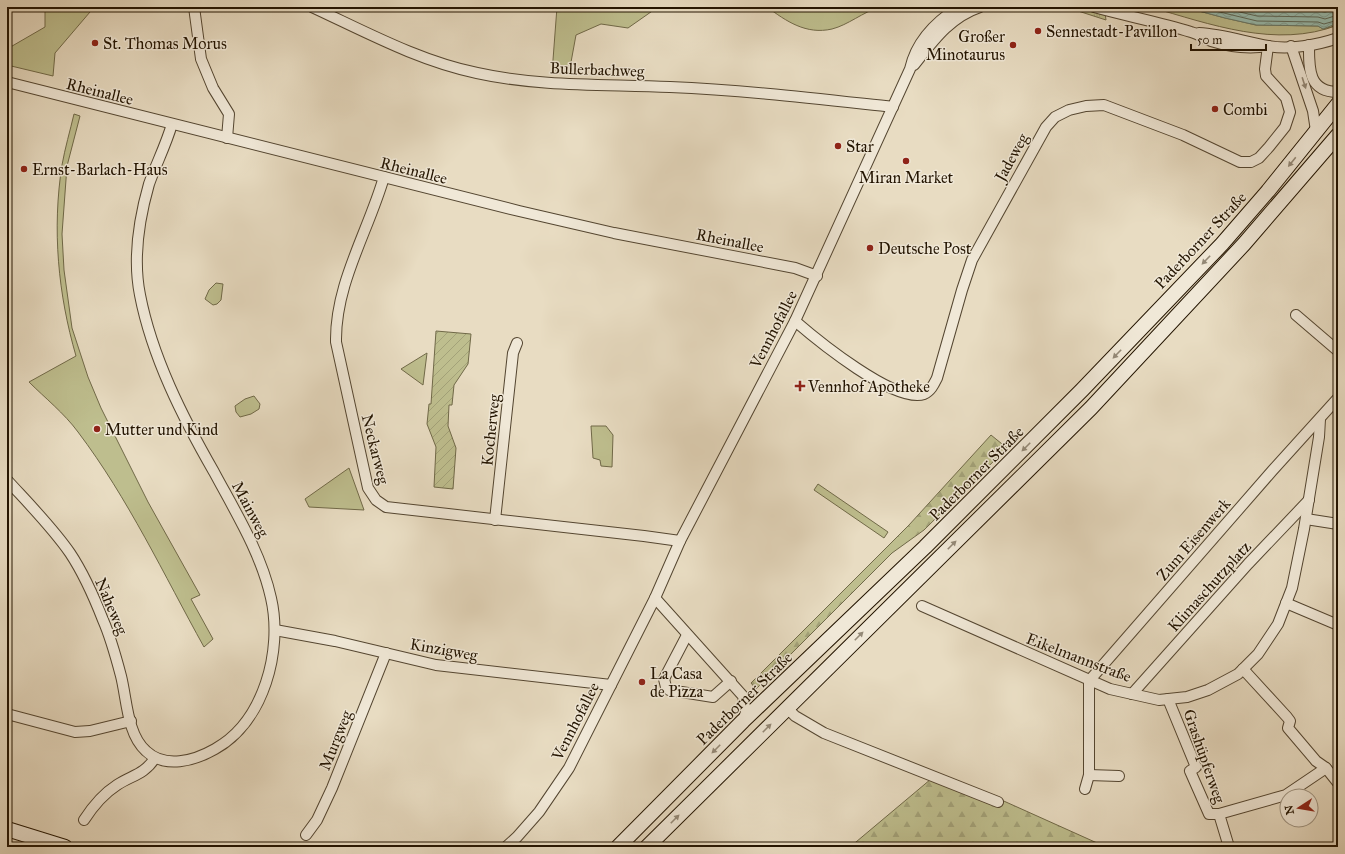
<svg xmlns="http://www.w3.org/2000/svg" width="1345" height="854" font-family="'IM FELL Great Primer',serif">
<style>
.grass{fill:url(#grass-tufts);stroke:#706948}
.forest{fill:url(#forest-firs);stroke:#706948}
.park{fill:#bebe8e;stroke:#706948}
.garden{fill:url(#garden-furrows);stroke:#706948}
.water{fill:url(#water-waves);stroke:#697969}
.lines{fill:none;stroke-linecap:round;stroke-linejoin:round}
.shore{stroke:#5e6858;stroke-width:1}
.minor-casing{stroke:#544631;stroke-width:12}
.secondary-casing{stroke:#231401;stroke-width:16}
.minor{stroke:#f0e8d7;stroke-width:10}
.secondary{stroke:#f0e8d7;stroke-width:14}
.oneway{fill:#948977}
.poi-dot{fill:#8f2418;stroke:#f0e8d7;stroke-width:1.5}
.labels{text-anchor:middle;stroke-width:3;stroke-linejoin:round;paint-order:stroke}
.poi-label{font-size:16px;fill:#231401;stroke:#f0e8d7;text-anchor:start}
.street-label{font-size:16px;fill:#231401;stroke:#f0e8d7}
</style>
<defs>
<pattern id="grass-tufts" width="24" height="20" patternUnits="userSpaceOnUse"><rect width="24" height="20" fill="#bebe8e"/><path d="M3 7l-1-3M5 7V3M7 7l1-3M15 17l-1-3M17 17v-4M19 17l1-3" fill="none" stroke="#a3a279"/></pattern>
<pattern id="forest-firs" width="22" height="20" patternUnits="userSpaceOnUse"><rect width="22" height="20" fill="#bebe8e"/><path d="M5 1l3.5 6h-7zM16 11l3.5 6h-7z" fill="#a3a279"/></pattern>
<pattern id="garden-furrows" width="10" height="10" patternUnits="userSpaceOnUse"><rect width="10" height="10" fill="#bebe8e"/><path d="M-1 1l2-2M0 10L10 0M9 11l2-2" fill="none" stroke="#a3a279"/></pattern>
<pattern id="water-waves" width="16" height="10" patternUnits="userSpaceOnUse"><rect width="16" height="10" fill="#98bcaf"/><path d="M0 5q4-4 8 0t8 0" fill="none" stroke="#83a195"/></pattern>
</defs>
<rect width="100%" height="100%" fill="#e8dcc2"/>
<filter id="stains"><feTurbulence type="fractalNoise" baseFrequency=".005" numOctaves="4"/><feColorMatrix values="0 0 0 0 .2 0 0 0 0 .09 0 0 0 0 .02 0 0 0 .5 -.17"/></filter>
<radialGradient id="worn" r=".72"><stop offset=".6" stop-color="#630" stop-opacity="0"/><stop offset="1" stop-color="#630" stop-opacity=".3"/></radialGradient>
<polygon class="grass" points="1076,7 1105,13 1106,20 1075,10"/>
<g class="forest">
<polygon points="991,435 1007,448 924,530 892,553 756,689 751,683 909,525"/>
<polygon points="931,779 977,789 1106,847 850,847"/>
</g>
<g class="park">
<polygon points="45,7 90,7 90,12 55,53 53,76 7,65 7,49 45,27"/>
<polygon points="557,7 658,7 628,28 601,24 576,35 569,73 552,73"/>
<path d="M767 7H880C863 12 848 25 832 29 806 35 786 21 767 7Z"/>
<path d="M1150 7H1184L1225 18 1256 25 1318 26 1323 29 1338 25C1276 49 1210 24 1150 7Z"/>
<path d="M74 114 80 116 67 166 62 234 64 270 72 328 88 377 101 408 148 502 200 595 191 599 213 639 204 647C164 575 128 498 78 432 64 413 45 398 29 382L76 356C58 294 52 229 62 165 65 148 70 131 74 114Z"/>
<polygon points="216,283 223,284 221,300 217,304 213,305 205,299 209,290"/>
<polygon points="427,353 423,385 401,369"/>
<polygon points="254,396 260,404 259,409 251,414 240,417 236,412 235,406 245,399"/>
<polygon points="591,426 606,426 613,435 612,467 601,466 600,460 593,458"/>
<polygon points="349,468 364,510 309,507 305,499"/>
<polygon points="818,484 888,532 884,538 814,490"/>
</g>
<polygon class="garden" points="436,331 471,334 468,364 454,385 452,405 449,405 448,426 456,448 453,489 434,487 436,447 427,424 429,404 431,404"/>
<polygon class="water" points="1184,7 1338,7 1338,23 1323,29 1318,26 1256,25 1225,18"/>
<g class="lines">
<g class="shore">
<polyline points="1199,7 1257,21 1318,22 1324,24 1338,20"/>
<polyline points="1218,7 1257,16 1318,17 1325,19 1338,15"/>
<polyline points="1245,7 1258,10 1318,11 1325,12 1338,9"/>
</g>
<defs>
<g id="minor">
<polyline points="194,7 201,59 213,88 229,114 227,138"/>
<path d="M312 7C366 32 419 61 477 73 540 87 606 84 670 87 744 90 819 99 893 107"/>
<path d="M1094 7C1126 16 1159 22 1191 32 1198 34 1204 38 1211 41 1230 47 1249 49 1268 46"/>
<path d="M1199 33C1222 34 1245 42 1268 46 1289 50 1318 45 1338 38"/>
<path d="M1309 45C1309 68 1308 92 1338 92"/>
<polyline points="1291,46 1313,111 1316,131"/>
<path d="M914 65C933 41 950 17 980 7"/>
<polyline points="7,82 519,211 614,233 795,268 817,276"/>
<path d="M384 177C368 232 335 284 336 342L368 488 376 500 386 507 644 536 680 541"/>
<polyline points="1296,315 1338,351"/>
<path d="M795 321C817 340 895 404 924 394 931 391 934 384 937 378L962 290 972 260 1046 127 1055 117 1069 110 1086 106 1104 105 1183 135 1240 162H1251L1259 158 1269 147 1285 127 1290 112 1286 98 1266 76 1265 69 1268 46"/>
<path d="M7 480C29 504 52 527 70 553 84 574 94 597 103 620 111 638 116 657 121 676 127 700 127 734 146 751 165 769 194 761 215 749 264 722 283 650 271 598 261 553 236 513 214 472 183 418 152 357 140 295 133 260 139 219 149 184 156 164 166 145 172 124"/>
<polyline points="1306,519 1338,524"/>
<polyline points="495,520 513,353 517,343"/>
<polyline points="655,598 743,696 746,712 743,721"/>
<polyline points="1286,603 1338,625"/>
<polyline points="922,606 1110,689 1159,700 1187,697 1208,690 1238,674 1258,654 1278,624 1292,588 1304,529 1319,437 1320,419"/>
<polyline points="275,630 335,641 436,665 611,685"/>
<polyline points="687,635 664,679 666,687 669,690 713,697 731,681"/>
<polyline points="1132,694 1248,564 1309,500"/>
<polyline points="1168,699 1196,767 1190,771 1209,814 1219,814"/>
<polyline points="787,708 795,716 824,733 998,802"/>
<polyline points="7,714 75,732 90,731 131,721"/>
<polyline points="1326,768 1338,783"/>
<polyline points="1089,775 1119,776"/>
<polyline points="1085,789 1089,775 1089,681 1272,471 1338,398"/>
<path d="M84 820C93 806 103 794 117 785 132 775 144 775 155 758"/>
<polyline points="306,835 317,820 332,788 386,653"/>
<path d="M506 847 517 837 539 812 569 768 655 598 680 541 795 321 910 69C916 42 935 22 959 7"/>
<polyline points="1229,847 1219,814 1286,795 1326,768 1316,761 1288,728 1290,721 1287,717 1243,669"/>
</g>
<g id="secondary">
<polyline points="7,829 65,847"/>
<polyline points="618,847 743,721 925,547 1082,390 1222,244 1268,191 1338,104"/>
<polyline points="647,847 1091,408 1244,244 1338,135"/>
</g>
</defs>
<use href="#minor" class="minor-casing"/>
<use href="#secondary" class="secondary-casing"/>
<use href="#minor" class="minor"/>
<use href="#secondary" class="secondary"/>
</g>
<defs><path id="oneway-solid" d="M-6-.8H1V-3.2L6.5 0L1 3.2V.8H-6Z"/></defs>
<g class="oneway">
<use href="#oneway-solid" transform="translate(1304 83) rotate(72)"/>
<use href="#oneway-solid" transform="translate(1292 162) rotate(129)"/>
<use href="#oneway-solid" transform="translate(1206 260) rotate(134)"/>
<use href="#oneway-solid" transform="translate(1117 354) rotate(134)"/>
<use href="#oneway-solid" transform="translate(1026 447) rotate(135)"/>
<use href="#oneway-solid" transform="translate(952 545) rotate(-45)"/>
<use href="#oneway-solid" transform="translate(859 636) rotate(-45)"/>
<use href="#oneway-solid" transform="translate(767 728) rotate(-45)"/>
<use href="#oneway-solid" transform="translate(716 749) rotate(135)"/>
<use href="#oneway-solid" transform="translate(675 819) rotate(-45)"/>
</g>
<g class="poi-dot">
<circle cx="1038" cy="31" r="4"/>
<circle cx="95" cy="43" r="4"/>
<circle cx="1013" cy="45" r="4"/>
<circle cx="1215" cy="109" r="4"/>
<circle cx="838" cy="146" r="4"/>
<circle cx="906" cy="161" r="4"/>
<circle cx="24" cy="169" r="4"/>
<circle cx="870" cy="248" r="4"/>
<path d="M798 380h4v4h4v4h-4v4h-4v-4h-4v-4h4z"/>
<circle cx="97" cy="429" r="4"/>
<circle cx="642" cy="682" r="4"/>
</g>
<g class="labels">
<g class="poi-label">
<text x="1046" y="37">Sennestadt-Pavillon</text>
<text x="1005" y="42" text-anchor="end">Großer<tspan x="1005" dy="18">Minotaurus</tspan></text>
<text x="103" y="49">St. Thomas Morus</text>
<text x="1223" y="115">Combi</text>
<text x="846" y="152">Star</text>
<text x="32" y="175">Ernst-Barlach-Haus</text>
<text x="906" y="183" text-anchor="middle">Miran Market</text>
<text x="878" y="254">Deutsche Post</text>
<text x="808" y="392">Vennhof Apotheke</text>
<text x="105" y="435">Mutter und Kind</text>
<text x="650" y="679">La Casa<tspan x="650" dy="18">de Pizza</tspan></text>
</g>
<g class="street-label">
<text transform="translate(597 69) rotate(2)" y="6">Bullerbachweg</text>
<text transform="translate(100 91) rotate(14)" y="6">Rheinallee</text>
<text transform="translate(1011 157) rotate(-61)" y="6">Jadeweg</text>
<text transform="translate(414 170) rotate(14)" y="6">Rheinallee</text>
<text transform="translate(730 240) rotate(11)" y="6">Rheinallee</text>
<text transform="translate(1200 240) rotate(-47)" y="6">Paderborner Straße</text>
<text transform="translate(773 329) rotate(-63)" y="6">Vennhofallee</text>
<text transform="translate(490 430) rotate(-84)" y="6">Kocherweg</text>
<text transform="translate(376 449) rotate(76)" y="6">Neckarweg</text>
<text transform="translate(976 473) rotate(-45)" y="6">Paderborner Straße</text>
<text transform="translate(251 509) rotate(62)" y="6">Mainweg</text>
<text transform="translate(1193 539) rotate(-49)" y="6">Zum Eisenwerk</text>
<text transform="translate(1209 586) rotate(-48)" y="6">Klimaschutzplatz</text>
<text transform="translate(112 606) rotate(67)" y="6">Naheweg</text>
<text transform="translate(444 649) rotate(10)" y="6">Kinzigweg</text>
<text transform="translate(1079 657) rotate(21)" y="6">Eikelmannstraße</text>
<text transform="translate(744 698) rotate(-44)" y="6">Paderborner Straße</text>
<text transform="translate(575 721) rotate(-63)" y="6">Vennhofallee</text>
<text transform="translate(335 740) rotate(-68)" y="6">Murgweg</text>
<text transform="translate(1205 756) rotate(71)" y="6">Grashüpferweg</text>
</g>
</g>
<rect width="1345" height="854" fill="none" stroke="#e8dcc2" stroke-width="24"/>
<rect x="8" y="8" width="1329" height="838" fill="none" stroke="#231401" stroke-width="2"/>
<rect x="12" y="12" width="1321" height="830" fill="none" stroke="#231401"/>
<g transform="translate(1299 808) rotate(258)"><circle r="19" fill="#f0e8d7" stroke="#9e9381"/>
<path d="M0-3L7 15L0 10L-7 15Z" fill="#8f2418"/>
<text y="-6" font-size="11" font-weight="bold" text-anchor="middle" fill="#231401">N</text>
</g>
<path d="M1191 44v6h75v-6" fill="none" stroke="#231401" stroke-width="2"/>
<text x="1197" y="44" font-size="12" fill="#231401" stroke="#f0e8d7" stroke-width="3" paint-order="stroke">50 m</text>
<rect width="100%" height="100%" filter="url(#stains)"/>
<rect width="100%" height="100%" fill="url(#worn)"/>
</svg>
